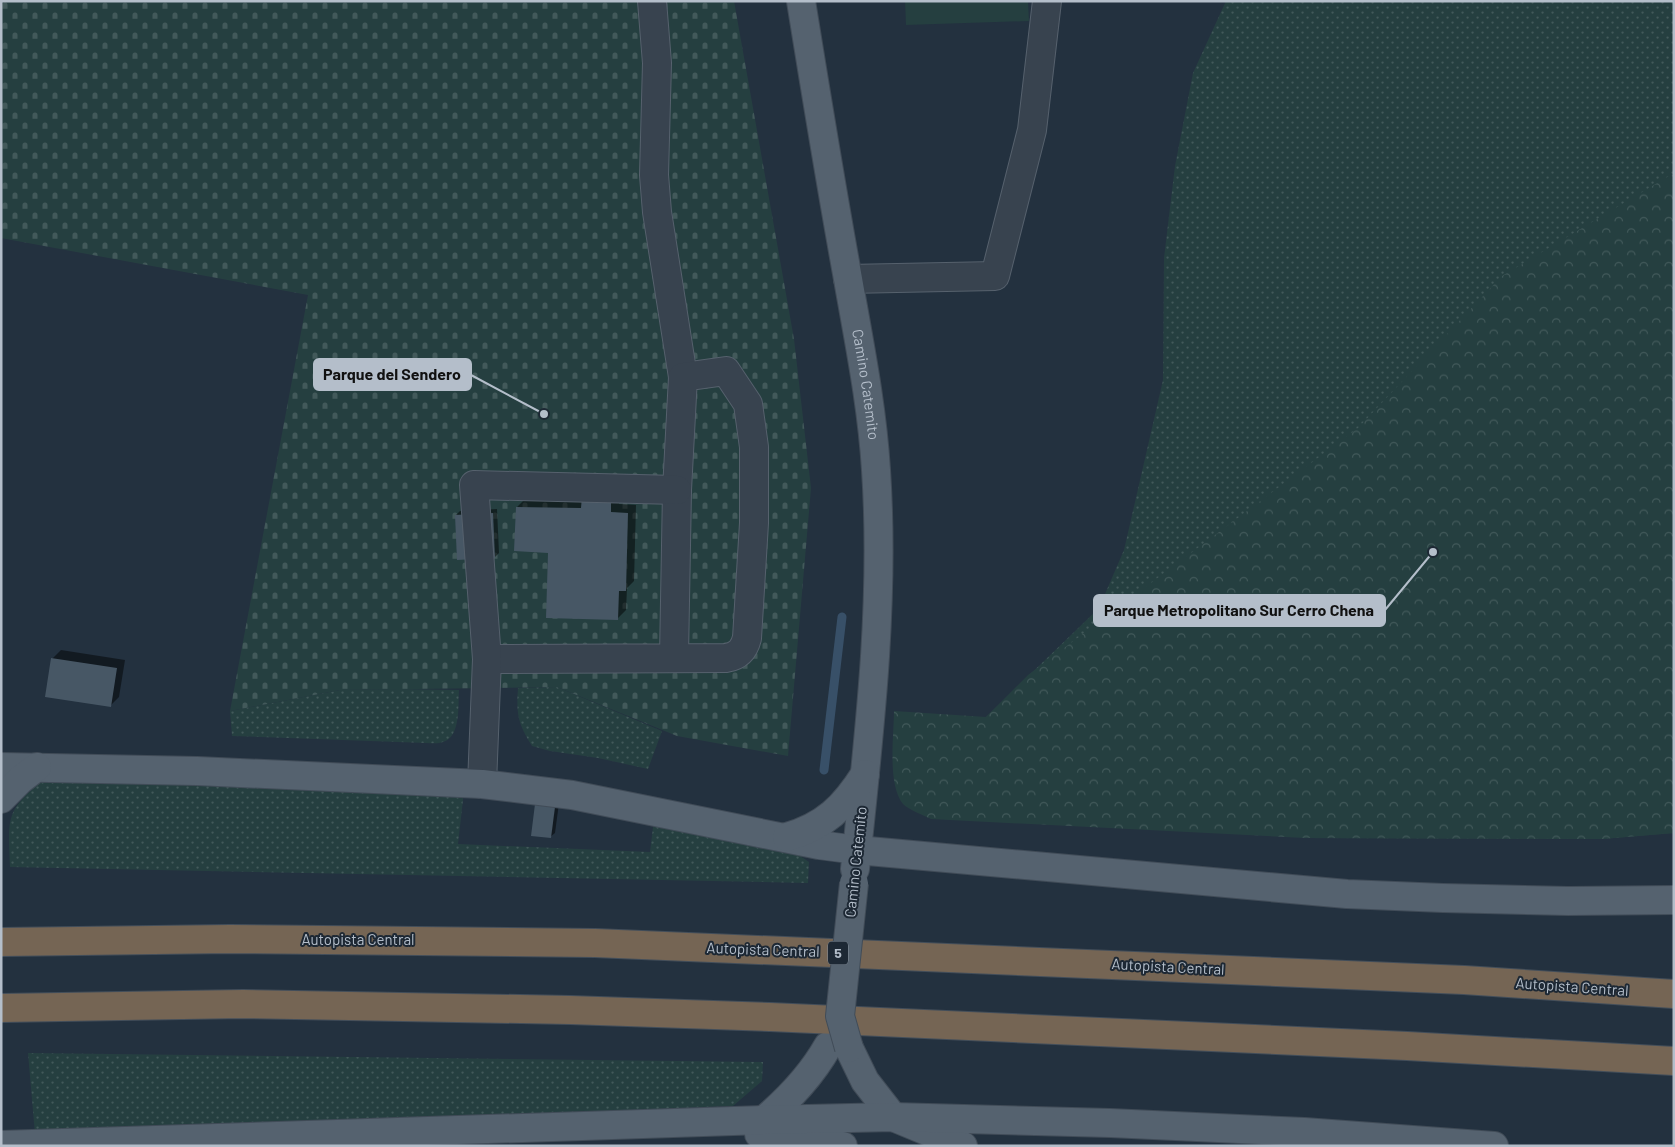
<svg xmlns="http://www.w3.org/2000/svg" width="1675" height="1147" font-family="Barlow,sans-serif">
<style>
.grass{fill:url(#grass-dots)}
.cemetery{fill:url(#cemetery-stones)}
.park{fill:url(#park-crowns)}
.pitch{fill:#253f40}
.shadow{fill:#0007}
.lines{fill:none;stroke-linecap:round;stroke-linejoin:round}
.stream{stroke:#385068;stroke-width:9}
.building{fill:#475765}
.minor-casing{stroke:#56616d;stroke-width:30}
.major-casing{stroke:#414c58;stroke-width:30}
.highway-casing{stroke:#434e5a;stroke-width:30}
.minor{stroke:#38434f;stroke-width:28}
.major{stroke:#55626f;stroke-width:28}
.highway{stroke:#756554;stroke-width:28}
.major-bridge-casing{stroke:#414c58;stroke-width:30;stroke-linecap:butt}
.major-bridge{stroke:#55626f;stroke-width:28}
.labels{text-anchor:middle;stroke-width:4;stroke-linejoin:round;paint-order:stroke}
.shield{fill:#1d2834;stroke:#87919d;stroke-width:1}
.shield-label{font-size:14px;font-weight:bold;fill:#b4beca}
.street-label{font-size:15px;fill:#b4beca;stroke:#1d2834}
.leader{fill:none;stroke:#b4beca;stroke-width:2}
.callout-dot{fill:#b4beca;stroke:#1d2834;stroke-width:2}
.callout{fill:#b4beca;stroke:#b4beca;stroke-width:2}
.callout-label{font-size:16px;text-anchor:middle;font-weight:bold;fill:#111}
</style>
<defs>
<pattern id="grass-dots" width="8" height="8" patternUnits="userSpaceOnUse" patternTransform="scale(1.25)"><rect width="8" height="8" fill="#253f40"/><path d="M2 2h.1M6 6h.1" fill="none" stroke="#42595a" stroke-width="1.8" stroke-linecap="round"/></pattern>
<pattern id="cemetery-stones" width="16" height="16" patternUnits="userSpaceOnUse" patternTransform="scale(1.25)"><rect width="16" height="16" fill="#253f40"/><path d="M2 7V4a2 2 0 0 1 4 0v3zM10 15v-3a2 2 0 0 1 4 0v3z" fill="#42595a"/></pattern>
<pattern id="park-crowns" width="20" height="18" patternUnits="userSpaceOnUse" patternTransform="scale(1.25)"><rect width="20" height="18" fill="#253f40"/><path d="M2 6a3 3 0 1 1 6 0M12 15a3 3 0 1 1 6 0" fill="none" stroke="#42595a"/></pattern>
</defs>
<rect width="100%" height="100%" fill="#23313f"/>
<g class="grass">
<polygon points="1226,1 1674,1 1674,833 1602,839 1305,838 986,717 1099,608 1124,550 1163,380 1164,258 1175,166 1193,73"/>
<path d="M557 687 662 731 648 769 598 758 550 751 532 746C518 724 516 714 518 688Z"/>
<path d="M398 689 459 690C458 705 461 737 443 742 438 744 432 743 426 743L232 736 230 711 340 690Z"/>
<path d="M46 778 464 791 458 844 650 852 654 819 796 853 809 862 808 883 10 867C8 817 5 810 46 778Z"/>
<polygon points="28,1053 763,1062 762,1081 733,1106 35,1134"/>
</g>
<polygon class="cemetery" points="1,1 734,1 794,339 811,488 788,756 677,736 557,687 340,690 230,711 308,295 1,238"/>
<path class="park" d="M1674 175V833L1602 839 1305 838 931 819C923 815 909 810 903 804 887 784 894 735 894 711L986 717 1028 675 1358 428 1502 276 1669 176Z"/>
<polygon class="pitch" points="905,1 1028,1 1029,21 906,25"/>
<g class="shadow">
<polygon points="620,488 619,504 636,505 634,581 627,588 626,610 617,619 550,551 517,507 526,498"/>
<polygon points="497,509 499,553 495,557 456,515 460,511"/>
<polygon points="61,650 125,660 119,697 110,706 52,659"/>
<polygon points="559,803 555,833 550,837 536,805"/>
</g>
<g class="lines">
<polyline class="stream" points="824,770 842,617"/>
</g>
<g class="building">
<polygon points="582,496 611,496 611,512 628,513 626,591 619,591 618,620 546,618 548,553 514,551 516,507 581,508"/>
<polygon points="493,513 495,558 457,560 455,515"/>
<polygon points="51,658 117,668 111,707 45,697"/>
<polygon points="535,804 555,807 551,838 531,836"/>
</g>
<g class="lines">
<defs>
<g id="minor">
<polyline points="652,1 657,63 654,175 657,212 683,377"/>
<polyline points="848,279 995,276 1032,130 1047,1"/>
<path d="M487 659 726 658C738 656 744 650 747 638L754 523V447L748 404 726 371 683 377 677 490 674 657"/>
<polyline points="482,784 487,659 474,485 677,490"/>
</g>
<g id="major">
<path id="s1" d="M801 1C816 94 831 186 848 279 859 342 872 405 876 470 885 603 869 736 855 869"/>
<polyline points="1,767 197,771 482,784 572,795 819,845 857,850 1347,894 1443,898 1568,901 1674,900"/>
<polyline points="1,799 20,780 37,767"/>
<path d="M787 837C825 826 844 807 865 774"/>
<polyline points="849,1048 865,1081 893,1117 963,1146"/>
<path d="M764 1120C790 1098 811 1076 828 1046"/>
<polyline points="759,1134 843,1146"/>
<polyline points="1,1145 764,1120 893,1117 1110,1123 1304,1132 1494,1146"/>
</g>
<g id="highway">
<polyline points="1,942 230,939 595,943 1464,980 1674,994"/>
<polyline points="1,1008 243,1004 570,1010 770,1017 1407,1046 1674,1061"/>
</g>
</defs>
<use href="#minor" class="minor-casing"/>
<use href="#major" class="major-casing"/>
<use href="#highway" class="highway-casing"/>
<use href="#minor" class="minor"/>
<use href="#major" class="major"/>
<use href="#highway" class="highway"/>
<defs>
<polyline id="major-bridge" points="849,1048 840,1016 854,883"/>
</defs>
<use href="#major-bridge" class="major-bridge-casing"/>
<use href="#major-bridge" class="major-bridge"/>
</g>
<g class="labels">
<rect class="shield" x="828" y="941.5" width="20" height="23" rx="4"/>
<g class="shield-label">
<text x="838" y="958">5</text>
</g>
<g class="street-label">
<text dy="5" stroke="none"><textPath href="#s1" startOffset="389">Camino Catemito</textPath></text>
<text transform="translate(856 862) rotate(-84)" y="5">Camino Catemito</text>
<text x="358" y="945">Autopista Central</text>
<text transform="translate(763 950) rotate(2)" y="5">Autopista Central</text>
<text transform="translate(1168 967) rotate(3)" y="5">Autopista Central</text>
<text transform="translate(1572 987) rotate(4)" y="5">Autopista Central</text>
</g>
</g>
<path class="leader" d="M544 414L471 375M1433 552L1385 610"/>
<g class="callout-dot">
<circle cx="544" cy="414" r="5"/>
<circle cx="1433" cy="552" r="5"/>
</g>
<g class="callout">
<rect x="314" y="359" width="157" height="31" rx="5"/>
<rect x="1094" y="595" width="291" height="31" rx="5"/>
</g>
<g class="callout-label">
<text x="392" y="380">Parque del Sendero</text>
<text x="1239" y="616">Parque Metropolitano Sur Cerro Chena</text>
</g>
<rect width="1675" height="1147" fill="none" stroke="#b4beca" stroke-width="5"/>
</svg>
